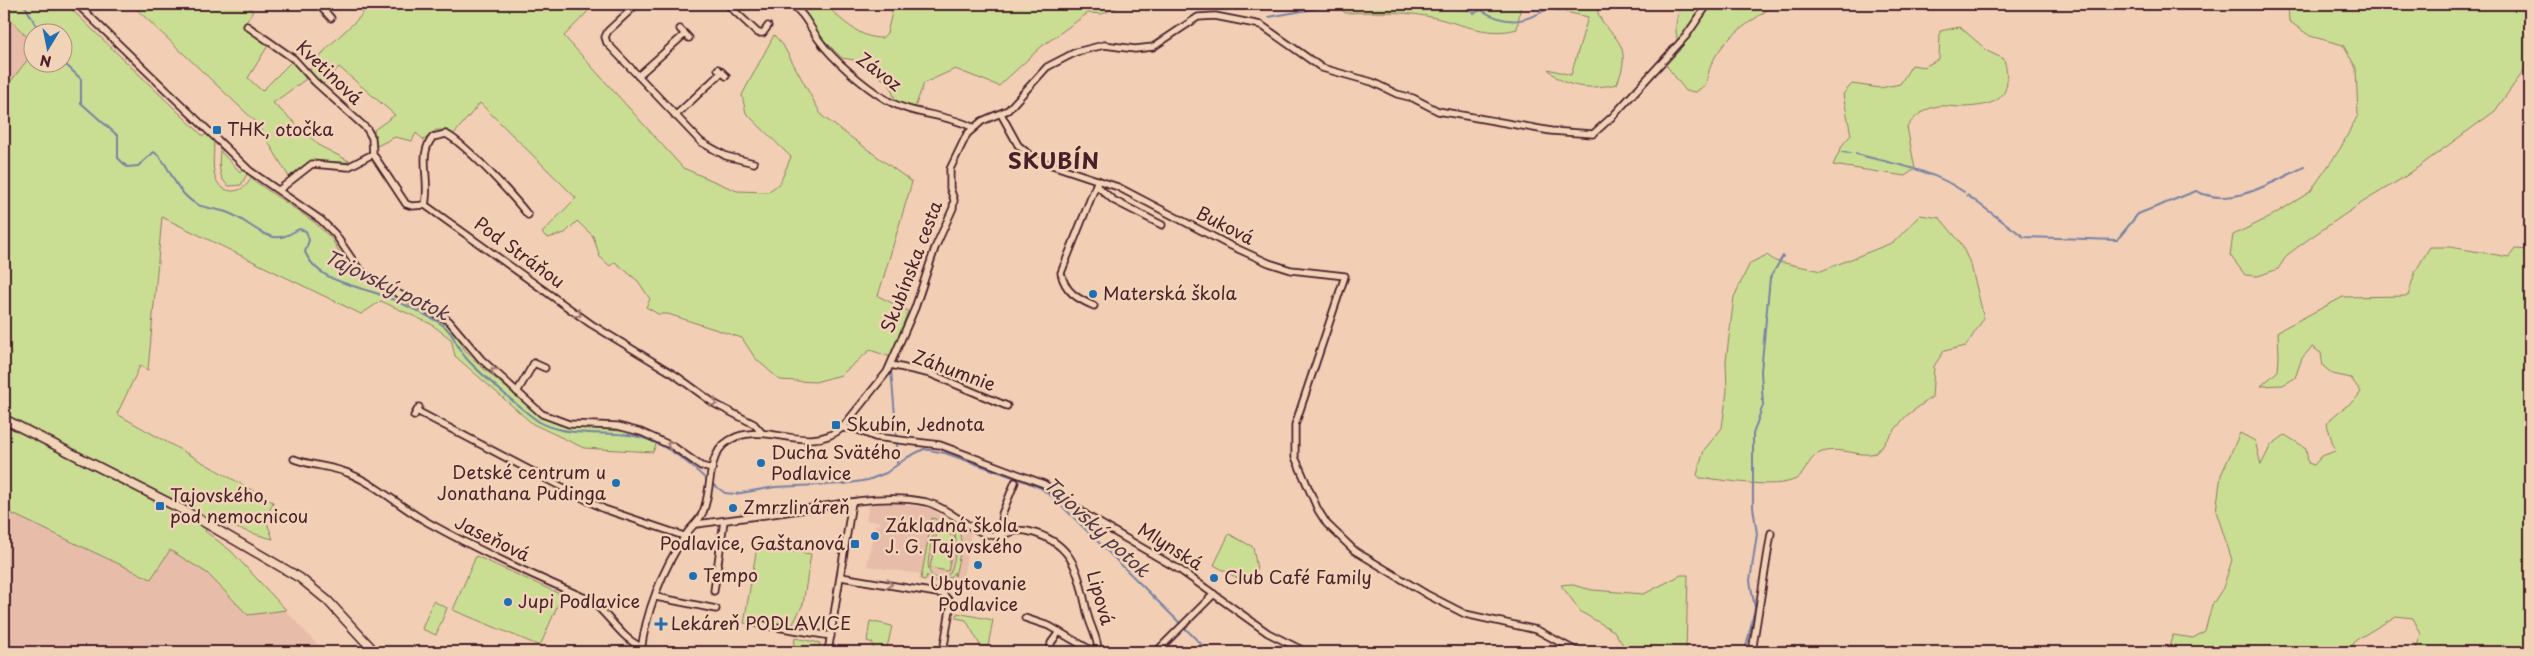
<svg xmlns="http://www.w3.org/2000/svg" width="2534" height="656" font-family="'Playpen Sans',sans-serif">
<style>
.built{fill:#e7bda9}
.green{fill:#c9de93;stroke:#8a7e5f;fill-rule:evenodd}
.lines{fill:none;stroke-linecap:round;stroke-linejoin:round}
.stream{stroke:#7883a2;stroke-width:2}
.street-casing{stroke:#4a1f2b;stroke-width:9}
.secondary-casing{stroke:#4a1f2b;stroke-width:11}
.street{stroke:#f1d3b8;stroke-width:5.5}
.secondary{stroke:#f1d3b8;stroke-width:8}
.oneway{stroke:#9e7972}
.poi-dot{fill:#1f6fb2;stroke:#f1d3b8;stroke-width:2}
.labels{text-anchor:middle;stroke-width:5;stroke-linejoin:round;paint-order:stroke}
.street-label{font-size:18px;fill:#4a1f2b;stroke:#f1d3b8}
.poi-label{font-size:18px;fill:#4a1f2b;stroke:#f1d3b8;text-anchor:start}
.water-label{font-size:19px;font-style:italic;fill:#553849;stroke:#f1d3b8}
.district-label{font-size:22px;font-weight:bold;letter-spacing:1px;fill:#4a1f2b;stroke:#f1d3b8}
</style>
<rect width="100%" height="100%" fill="#f2ceb5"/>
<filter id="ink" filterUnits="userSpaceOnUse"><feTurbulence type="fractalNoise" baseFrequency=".02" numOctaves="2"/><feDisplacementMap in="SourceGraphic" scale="10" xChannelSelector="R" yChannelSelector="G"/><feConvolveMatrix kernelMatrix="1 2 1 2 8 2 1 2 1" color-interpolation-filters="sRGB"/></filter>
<g filter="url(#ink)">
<g class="built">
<polygon points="4,13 32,42 32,54 4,90"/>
<polygon points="4,435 231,551 324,652 4,652"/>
<polygon points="897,503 929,508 971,533 963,578 947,585 920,580 920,574 867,566 875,524 880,525 880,522 866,520 869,504"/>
</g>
<g class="green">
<path d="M4 4H66L203 136 207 134 214 141C214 152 212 167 215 177 222 198 248 194 252 174L255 177 253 180 314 222 331 238 346 263 380 286 379 289 442 319 455 332 465 350 475 361 539 416 560 425 629 432 657 442 653 452 584 448 533 424 455 356 451 339 431 324 381 301 361 314 162 217 148 370 140 366 117 414 273 502 266 520 273 539C252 534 232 525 211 521L205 531 231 551 286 610 248 615 207 573 170 550 151 579 4 510V90L32 54V62H62V32H32V42L4 13Z"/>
<polygon points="131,4 245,4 253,11 243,27 269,44 248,78 262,91 292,61 306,79 273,103 320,146 351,162 308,162 289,177 257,123"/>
<polygon points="368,4 595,4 564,36 683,168 737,191 768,192 780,183 791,157 746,113 742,95 774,35 783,45 822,116 912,182 878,296 908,311 891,357 870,350 841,375 815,382 780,380 755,358 742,338 668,314 658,314 646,307 650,299 638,281 615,262 610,266 600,257 593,236 577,221 565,233 548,238 542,233 576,198 480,103 454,134 447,130 436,130 424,140 416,133 412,141 395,137 377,146 374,130 395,115 339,67 323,84 309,71 327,48 360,17"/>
<path d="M788 4 804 6 825 4C839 18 860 39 882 38L887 33 894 4H1124L1102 14 1088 13 1042 46 999 86 955 69 924 83 914 110 896 102 889 83 854 60 842 58Z"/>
<path d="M1338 4H1521L1517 29C1486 38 1456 21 1426 16 1399 11 1372 12 1345 13Z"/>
<path d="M1530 4H1596C1600 38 1638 34 1617 84 1593 89 1565 90 1548 69L1571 75 1588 17Z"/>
<path d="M1684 4H1776C1745 26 1712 42 1706 84L1696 92 1686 91 1666 65 1680 50C1675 34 1673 18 1684 4Z"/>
<polygon points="2288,4 2530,4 2530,62 2495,111 2406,176 2363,202 2310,238 2287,255 2278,269 2258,276 2245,275 2230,255 2233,235 2268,218 2310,192 2340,149 2358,115 2356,68 2343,45 2310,36 2289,21"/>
<path d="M1960 27 1989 52 2004 59C2014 97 1999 106 1962 107 1954 107 1946 105 1938 106 1924 109 1915 116 1907 127L1915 169 1905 176 1833 165 1843 144 1851 135 1843 94 1852 84 1880 88 1900 84 1912 65 1924 67 1939 59 1940 31Z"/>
<path d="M220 145 224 149 221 152 240 172 243 170 247 174 241 185 229 186C216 177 220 160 220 145Z"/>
<path d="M1920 215 1940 218 1960 242 1971 265 1984 318 1966 346 1944 351 1934 366 1932 397 1906 416 1876 453C1860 458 1841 446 1822 452 1808 456 1807 473 1796 479 1775 490 1724 479 1700 478L1697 475 1704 450 1722 428 1727 391 1726 361 1734 297 1750 263 1767 255 1775 261 1821 271 1894 242Z"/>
<path d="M2430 247H2450L2509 257 2515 249 2530 250V652H2419L2416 649 2421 634 2413 618 2396 616 2356 640 2348 652H2167L2173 635 2193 638 2205 631 2212 605 2223 588 2232 560 2216 511 2221 475 2240 433 2255 441 2261 465 2271 445 2285 435 2306 448 2308 463 2314 465 2322 456 2335 451 2327 424C2336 410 2352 406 2361 392L2351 378 2333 374 2323 366 2321 353 2312 347 2302 358 2295 378 2283 385 2261 386 2278 371 2279 357 2278 331 2343 297 2408 296 2415 272Z"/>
<path d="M932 518 936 519V525L943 522 952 523C968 534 958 560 955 576L954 572C947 583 935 585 927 575L925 580 921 579ZM944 525 953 528C959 535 955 567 949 574 946 577 942 579 938 578 920 576 932 544 934 532Z"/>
<polygon points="937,532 955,536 948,571 930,568"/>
<polygon points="1229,534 1253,547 1257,569 1246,583 1214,565"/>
<polygon points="757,547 811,554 803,604 790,630 744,623"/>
<polygon points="476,556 562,595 540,646 453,610"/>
<polygon points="1681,575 1688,575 1686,652 1632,652 1625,648 1614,631 1581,612 1561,585 1569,584 1592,590 1644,594"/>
<polygon points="433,601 447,608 436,635 422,629"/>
<polygon points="957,613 993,620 988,646 980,645 966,620 956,618"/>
<polygon points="870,621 892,626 886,652 874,652 873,643 867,641"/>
<polygon points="795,638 820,643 818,652 793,651"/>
</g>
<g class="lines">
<g class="stream">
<polyline points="19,4 25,6 40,32"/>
<path d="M1459 4 1474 13 1481 10C1511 28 1528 21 1556 4"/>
<polyline points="1269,17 1341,4"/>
<path d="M62 61 81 79V103L118 136V158L127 167 138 166 154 152C168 161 172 183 185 195 199 210 208 206 226 212 242 217 254 231 270 236 281 240 290 234 299 229L306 231 309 240 305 252C318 282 352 284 381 295 399 301 418 311 435 320 456 332 453 343 466 358 475 369 532 419 543 424 570 436 601 432 629 435 660 439 686 460 707 480"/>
<polyline points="1842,152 1850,153"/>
<path d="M1856 154C1894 164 1931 169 1964 192"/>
<path d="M1967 195 2024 237 2117 240 2138 214 2196 191C2231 209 2273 182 2304 167"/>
<polyline points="891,370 897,438"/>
<polyline points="897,442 897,463"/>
<polyline points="711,483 725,493 735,494 775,487 844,484 868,480 886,473 908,457 924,449 945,453 1024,481 1041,488 1056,500 1209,652"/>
<polyline points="1745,652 1755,608 1750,581 1757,534 1753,507 1753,434 1763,405 1761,371 1770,278 1783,256"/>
</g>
<defs>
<g id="street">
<polyline points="77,4 250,171 321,220 335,234 356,265 366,276 449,321 481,359 542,414 569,424 618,426 641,432 674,447 701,466 712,469"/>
<polyline points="318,4 331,18"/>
<polyline points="637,4 608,31 605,37 607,43 701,142 726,156 754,163"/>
<polyline points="727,4 758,33 763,33 768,26"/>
<path d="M791 4C805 14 809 26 819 40 833 60 864 86 885 99 913 116 945 113 972 127"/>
<polyline points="247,26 294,59 315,82 367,129 372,138 373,154 406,204 412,206 425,205"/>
<polyline points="680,29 689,38"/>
<polyline points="718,69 726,76"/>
<polyline points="638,76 685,34"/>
<polyline points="1001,114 1018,145 1034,159 1118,187 1227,244 1269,263 1291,270 1345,276 1295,425 1295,457 1318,510 1327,524 1355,551 1428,595 1465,614 1537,630 1578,652"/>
<polyline points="675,116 722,72"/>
<polyline points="1096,185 1113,200 1162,225"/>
<polyline points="279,190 312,164 348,167 373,154"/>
<polyline points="425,205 591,324 675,375 715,404 754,424 762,433"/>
<path d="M425 205C431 179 417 155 433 137L446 134C467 145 512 195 528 215"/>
<path d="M1094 306C1078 299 1065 292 1061 273L1098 180"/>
<polyline points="891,365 931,374 1007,406"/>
<polyline points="517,392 534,363 545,368"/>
<polyline points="417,411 604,509 684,536"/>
<polyline points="414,416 419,407"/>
<polyline points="842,428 856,429 875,437 940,445 1044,484 1089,517 1180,570 1268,633 1306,652"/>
<path d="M294 459C312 466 331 466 348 473 378 485 401 508 429 523 481 552 535 576 590 600 608 613 621 639 642 647"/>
<path d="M697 524C736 519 775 514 813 508 850 502 889 494 926 502 950 508 966 529 990 535 1003 538 1012 528 1027 531 1076 542 1078 574 1088 616 1091 628 1099 640 1098 652"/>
<polyline points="1003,534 1002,514 1015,482"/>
<polyline points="841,577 943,594 951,603 943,652"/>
<polyline points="714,591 724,521"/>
<polyline points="656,597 716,609"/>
<polyline points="1025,618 1049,626 1094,652"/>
<polyline points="758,624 831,636"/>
<path d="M641 652C645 614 663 568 685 536 691 526 698 523 703 512 714 486 704 449 736 437 772 424 810 454 842 428L887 372 915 308 935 248 953 208 954 200 950 188V169L967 134 982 121 1008 110 1047 67 1076 52 1104 45 1135 49 1153 47 1198 17 1215 16 1261 25 1322 68 1372 82 1397 94 1413 98 1438 111 1551 131 1593 134 1613 116 1686 36 1708 4"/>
<polyline points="828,652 852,502"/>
<polyline points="1050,652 1051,643 1059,632"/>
<polyline points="1156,652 1214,594"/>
<polyline points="1752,652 1771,533"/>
</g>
<polyline id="secondary" points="4,419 185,511 300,578 328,601 375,652"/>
</defs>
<use href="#street" class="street-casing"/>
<use href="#secondary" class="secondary-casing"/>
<use href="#street" class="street"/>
<use href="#secondary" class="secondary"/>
</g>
<defs><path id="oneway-chevron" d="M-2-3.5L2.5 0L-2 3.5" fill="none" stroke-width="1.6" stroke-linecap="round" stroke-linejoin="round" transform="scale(1.25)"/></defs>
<g class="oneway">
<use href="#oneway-chevron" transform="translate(578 314) rotate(36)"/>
<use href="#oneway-chevron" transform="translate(494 371) rotate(-139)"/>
<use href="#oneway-chevron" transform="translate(714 403) rotate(31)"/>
<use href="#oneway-chevron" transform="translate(670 445) rotate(-152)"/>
<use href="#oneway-chevron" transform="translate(889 584) rotate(10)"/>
</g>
</g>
<g class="poi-dot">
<rect x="212" y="125" width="10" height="10" rx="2.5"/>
<circle cx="1093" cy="294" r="5"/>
<rect x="831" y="420" width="10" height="10" rx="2.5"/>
<circle cx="761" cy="463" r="5"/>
<circle cx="616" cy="483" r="5"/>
<rect x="155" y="501" width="10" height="10" rx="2.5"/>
<circle cx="733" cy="508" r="5"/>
<circle cx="875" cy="536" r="5"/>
<rect x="850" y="539" width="10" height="10" rx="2.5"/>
<circle cx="978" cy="565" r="5"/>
<circle cx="693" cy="576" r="5"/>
<circle cx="1214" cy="578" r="5"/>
<circle cx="508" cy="602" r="5"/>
<path d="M658.5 616.5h5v5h5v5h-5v5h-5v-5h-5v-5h5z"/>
</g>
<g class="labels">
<g class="street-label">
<text transform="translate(879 72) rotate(37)" y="6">Závoz</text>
<text transform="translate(329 73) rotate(44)" y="6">Kvetinová</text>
<text transform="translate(1225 226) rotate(27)" y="6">Buková</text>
<text transform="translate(519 253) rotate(36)" y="6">Pod Stráňou</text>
<text transform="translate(912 267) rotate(-69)" y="6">Skubínska cesta</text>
<text transform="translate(954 371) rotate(20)" y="6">Záhumnie</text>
<text transform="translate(492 539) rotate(26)" y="6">Jaseňová</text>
<text transform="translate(1170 547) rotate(32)" y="6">Mlynská</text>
<text transform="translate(1100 598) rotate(74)" y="6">Lipová</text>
</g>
<g class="poi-label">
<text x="227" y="136">THK, otočka</text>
<text x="1103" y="300">Materská škola</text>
<text x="846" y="431">Skubín, Jednota</text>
<text x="771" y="459">Ducha Svätého<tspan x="771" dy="21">Podlavice</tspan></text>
<text x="606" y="479" text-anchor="end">Detské centrum u<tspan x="606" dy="21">Jonathana Pudinga</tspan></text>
<text x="170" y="502">Tajovského,<tspan x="170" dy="21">pod nemocnicou</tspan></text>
<text x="743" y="514">Zmrzlináreň</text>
<text x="885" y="532">Základná škola<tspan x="885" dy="21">J. G. Tajovského</tspan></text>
<text x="845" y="550" text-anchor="end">Podlavice, Gaštanová</text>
<text x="703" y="582">Tempo</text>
<text x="1224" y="584">Club Café Family</text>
<text x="978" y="590" text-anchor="middle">Ubytovanie<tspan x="978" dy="21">Podlavice</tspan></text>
<text x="518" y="608">Jupi Podlavice</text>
<text x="671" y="630">Lekáreň PODLAVICE</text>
</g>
<g class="water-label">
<text transform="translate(387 285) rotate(26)" y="7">Tajovský potok</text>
<text transform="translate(1097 527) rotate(43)" y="7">Tajovský potok</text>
</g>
<g class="district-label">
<text x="1054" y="169">SKUBÍN</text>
</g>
</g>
<rect width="2534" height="656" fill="none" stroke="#f1d3b8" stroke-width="20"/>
<rect x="10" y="10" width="2514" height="636" fill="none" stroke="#4a1f2b" stroke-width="2" filter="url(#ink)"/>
<g transform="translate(48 48) rotate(190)"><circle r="24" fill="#f1d3b8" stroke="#ae8b80"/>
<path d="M0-4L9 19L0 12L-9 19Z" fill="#1f6fb2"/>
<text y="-8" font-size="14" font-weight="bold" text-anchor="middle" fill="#4a1f2b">N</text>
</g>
</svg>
